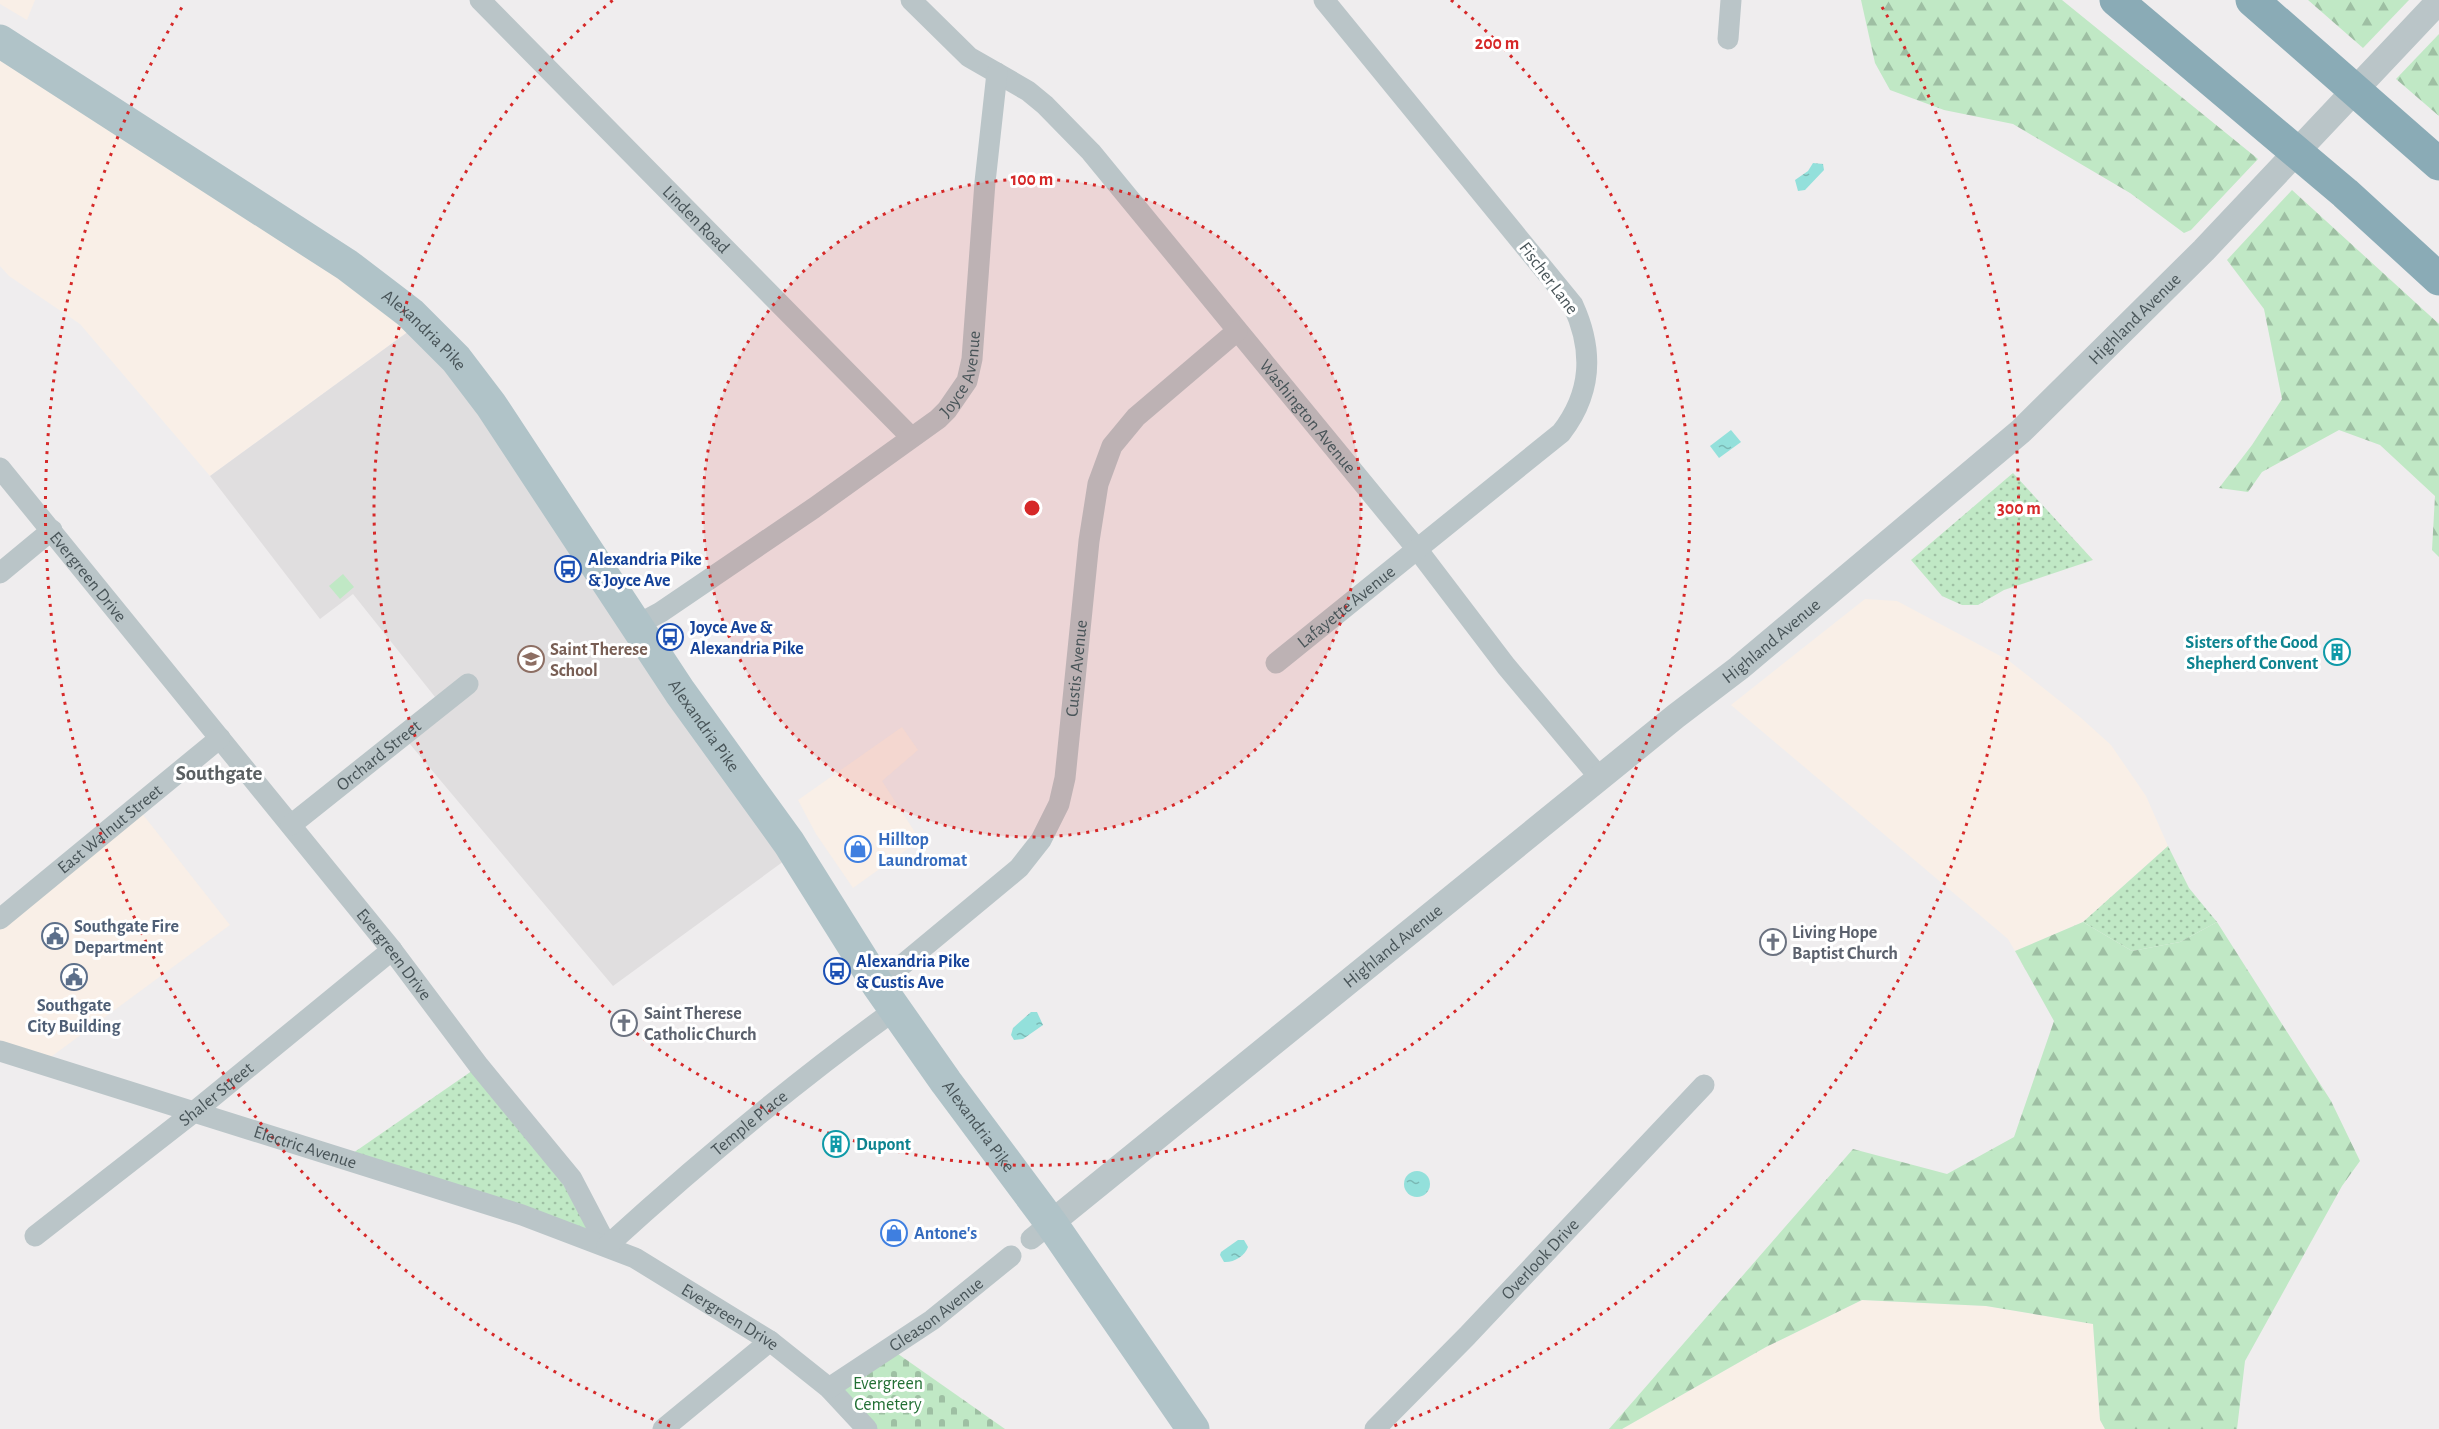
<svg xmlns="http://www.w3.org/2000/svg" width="2439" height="1429" font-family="'Alegreya Sans',sans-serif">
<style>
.commercial{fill:#f9efe7}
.education{fill:#e0dedf}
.green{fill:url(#green-dots)}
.forest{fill:url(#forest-firs)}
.cemetery{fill:url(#cemetery-stones)}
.pitch{fill:#c0e8c5}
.water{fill:url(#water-ripples)}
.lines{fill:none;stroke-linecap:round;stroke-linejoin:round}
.minor{stroke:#bac5c8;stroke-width:21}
.tertiary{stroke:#bac5c8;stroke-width:26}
.primary{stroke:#b0c3c8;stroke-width:33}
.motorway{stroke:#8aabb6;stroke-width:33}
.ring{fill:none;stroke:#d62828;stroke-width:3;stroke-dasharray:3 6}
.labels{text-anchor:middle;stroke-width:6;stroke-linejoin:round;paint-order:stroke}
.street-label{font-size:18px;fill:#485458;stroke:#fff}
.transit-label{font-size:18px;font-weight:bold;fill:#164399;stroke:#fff;text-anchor:start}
.culture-label{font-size:18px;font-weight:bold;fill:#0d838f;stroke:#fff;text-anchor:end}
.education-label{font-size:18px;font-weight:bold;fill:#785e54;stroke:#fff;text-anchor:start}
.shop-label{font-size:18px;font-weight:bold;fill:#366cbe;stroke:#fff;text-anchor:start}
.service-label{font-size:18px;font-weight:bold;fill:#4e5e75;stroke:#fff;text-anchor:start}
.worship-label{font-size:18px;font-weight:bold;fill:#5b616d;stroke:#fff;text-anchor:start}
.park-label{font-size:18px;fill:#226f34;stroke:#fff}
.quarter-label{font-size:21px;font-weight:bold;fill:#5a5f61;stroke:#fff}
.centre{fill:#d62828;stroke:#fff;stroke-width:3}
.ring-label{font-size:18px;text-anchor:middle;font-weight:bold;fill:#d62828;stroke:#fff;stroke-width:6;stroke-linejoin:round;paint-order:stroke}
</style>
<defs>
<pattern id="green-dots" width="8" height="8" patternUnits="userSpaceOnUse" patternTransform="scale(1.5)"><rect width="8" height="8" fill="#c0e8c5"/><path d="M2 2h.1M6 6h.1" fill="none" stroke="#9ebfa3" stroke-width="1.8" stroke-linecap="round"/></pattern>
<pattern id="forest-firs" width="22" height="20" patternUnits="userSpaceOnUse" patternTransform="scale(1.5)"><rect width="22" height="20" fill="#c0e8c5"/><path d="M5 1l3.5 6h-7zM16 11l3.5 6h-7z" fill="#9ebfa3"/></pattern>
<pattern id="cemetery-stones" width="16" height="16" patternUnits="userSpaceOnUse" patternTransform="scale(1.5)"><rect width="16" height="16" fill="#c0e8c5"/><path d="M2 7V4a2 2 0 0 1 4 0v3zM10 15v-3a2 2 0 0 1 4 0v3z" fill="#9ebfa3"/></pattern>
<pattern id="water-ripples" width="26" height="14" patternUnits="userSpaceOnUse" patternTransform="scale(1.5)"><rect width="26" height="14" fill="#93e0db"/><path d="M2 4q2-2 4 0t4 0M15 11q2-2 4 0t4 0" fill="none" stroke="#7ab8b4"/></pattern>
</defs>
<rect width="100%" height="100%" fill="#efedee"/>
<g class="commercial">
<polygon points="0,0 35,0 27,20 0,4"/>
<polygon points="0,41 420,323 210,476 80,324 9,276 0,266"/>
<polygon points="1865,599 1897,601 2008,660 2080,717 2111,745 2146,796 2168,846 2083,922 2015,951 2008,939 1731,705"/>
<polygon points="902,727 918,750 882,781 920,840 853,888 816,834 798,800"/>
<polygon points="137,807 230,925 40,1065 0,1051 0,919"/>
<polygon points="1862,1300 1986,1306 2093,1324 2100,1420 2105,1429 1622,1429 1766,1347"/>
</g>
<polygon class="education" points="420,323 795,853 613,986 404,737 443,707 353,594 320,619 210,476"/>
<g class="green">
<polygon points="2013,473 2093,560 2004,590 1978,605 1962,605 1942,596 1911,560"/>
<polygon points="2168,846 2189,888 2217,922 2180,942 2132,951 2083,922"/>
<polygon points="479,1066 607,1246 343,1160"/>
</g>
<g class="forest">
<polygon points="1861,0 2062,0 2258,159 2191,230 2184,233 2130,193 2013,124 1944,110 1890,90 1875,63"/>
<polygon points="2308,0 2409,0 2363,48"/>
<polygon points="2439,34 2439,116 2396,79"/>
<polygon points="2292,190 2439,324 2439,557 2432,550 2435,496 2380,445 2339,430 2262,472 2248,492 2219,488 2252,445 2282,399 2264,309 2227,260"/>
<polygon points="2083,922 2132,951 2180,942 2217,922 2331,1101 2360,1161 2342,1186 2245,1361 2237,1429 2105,1429 2100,1420 2093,1324 1986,1306 1862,1300 1766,1347 1622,1429 1609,1429 1853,1149 1947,1174 2014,1137 2054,1021 2015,951"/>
</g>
<polygon class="cemetery" points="891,1349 1005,1429 867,1429 829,1388"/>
<polygon class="pitch" points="343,574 354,587 340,599 329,586"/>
<g class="water">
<polygon points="1813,163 1823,164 1824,170 1805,190 1798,191 1795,180 1808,171"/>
<polygon points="1731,430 1741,442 1719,458 1710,446"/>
<polygon points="1031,1012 1037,1012 1043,1025 1023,1039 1014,1040 1011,1035 1013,1028"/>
<circle cx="1417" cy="1184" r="13"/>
<path d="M1238 1240H1244L1248 1247C1245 1256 1233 1263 1224 1262L1220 1255 1221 1252Z"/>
</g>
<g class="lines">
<g class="minor">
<path id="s1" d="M480 0 911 437"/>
<path id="s2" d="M911 0 969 57 1028 91 1045 105 1091 152 1417 549 1506 666 1600 778"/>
<polyline points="1728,39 1731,0"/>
<path id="s3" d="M0 468 392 950 479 1066 572 1179 607 1246"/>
<polyline points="0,573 52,530"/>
<path id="s4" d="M635 626 661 612 814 508 938 419 947 410 967 381 972 359 985 182 997 73"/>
<path id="s5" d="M1276 663 1561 433C1592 393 1594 351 1573 305L1324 0"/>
<path id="s6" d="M291 825 468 684"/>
<path id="s7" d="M0 919 220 738"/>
<path id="s8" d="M878 985 1019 868 1041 840 1059 804 1065 778 1089 541 1098 484 1112 446 1136 417 1237 331"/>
<path id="s9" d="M0 1051 522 1215 635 1258 770 1341 829 1388 867 1429"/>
<path id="s10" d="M35 1236 194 1112 392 950"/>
<polyline points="1031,1239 1051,1223"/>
<path id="s11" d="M607 1246C699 1162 795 1082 896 1009"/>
<path id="s12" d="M829 1388 932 1320 1011 1256"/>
<polyline points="663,1429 770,1341"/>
<path id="s13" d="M1375 1429 1467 1336 1704 1085"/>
</g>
<path class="tertiary" id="s14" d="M1051 1223 1676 716 1739 668 2021 431 2204 250 2439 1"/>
<path class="primary" id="s15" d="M0 41 347 265 410 313 456 359 491 405 680 692 789 843 878 985 946 1082 1051 1223 1193 1429"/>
<g class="motorway">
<polyline points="2116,0 2345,193 2439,279"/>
<polyline points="2252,0 2439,164"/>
</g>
</g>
<circle cx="1032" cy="508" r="329" fill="#d62828" fill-opacity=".12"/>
<g class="ring">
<circle cx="1032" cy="508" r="329"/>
<path d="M1451 0A658 658 0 1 1 613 0"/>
<path d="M670 1426A987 987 0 0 1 182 7M1882 7A987 987 0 0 1 1394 1426"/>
</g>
<defs>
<symbol id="bus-ring" viewBox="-11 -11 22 22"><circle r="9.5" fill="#fff" stroke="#1a4fb4" stroke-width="1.5"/><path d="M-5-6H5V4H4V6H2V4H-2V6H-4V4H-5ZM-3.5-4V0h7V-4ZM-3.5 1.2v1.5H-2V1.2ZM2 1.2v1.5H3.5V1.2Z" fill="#1a4fb4"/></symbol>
<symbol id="building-ring" viewBox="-11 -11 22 22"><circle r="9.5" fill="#fff" stroke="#0f9aa8" stroke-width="1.5"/><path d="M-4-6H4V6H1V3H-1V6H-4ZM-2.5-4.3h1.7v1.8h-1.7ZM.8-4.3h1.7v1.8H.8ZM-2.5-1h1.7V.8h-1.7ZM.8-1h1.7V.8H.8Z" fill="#0f9aa8"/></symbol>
<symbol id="school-ring" viewBox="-11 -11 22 22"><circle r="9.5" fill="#fff" stroke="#8d6e63" stroke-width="1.5"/><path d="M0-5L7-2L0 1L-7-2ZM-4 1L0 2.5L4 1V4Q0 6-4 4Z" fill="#8d6e63"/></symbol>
<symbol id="shop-ring" viewBox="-11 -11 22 22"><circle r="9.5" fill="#fff" stroke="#3f7fe0" stroke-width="1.5"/><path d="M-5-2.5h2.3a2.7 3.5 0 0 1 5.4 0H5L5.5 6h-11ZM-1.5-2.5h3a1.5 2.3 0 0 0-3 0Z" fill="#3f7fe0"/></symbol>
<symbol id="civic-ring" viewBox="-11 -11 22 22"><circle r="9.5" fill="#fff" stroke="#5c6f8a" stroke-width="1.5"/><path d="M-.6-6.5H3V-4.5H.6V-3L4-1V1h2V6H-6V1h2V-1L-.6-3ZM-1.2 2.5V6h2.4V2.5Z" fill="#5c6f8a"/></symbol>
<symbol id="church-ring" viewBox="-11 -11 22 22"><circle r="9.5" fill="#fff" stroke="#6b7280" stroke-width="1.5"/><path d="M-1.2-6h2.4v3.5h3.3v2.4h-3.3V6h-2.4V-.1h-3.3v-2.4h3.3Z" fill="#6b7280"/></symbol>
</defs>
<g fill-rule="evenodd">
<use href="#bus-ring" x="553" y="554" width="30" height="30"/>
<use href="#bus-ring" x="655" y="622" width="30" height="30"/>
<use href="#building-ring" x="2322" y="637" width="30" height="30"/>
<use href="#school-ring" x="516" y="644" width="30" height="30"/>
<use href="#shop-ring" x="843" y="834" width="30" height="30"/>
<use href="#civic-ring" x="40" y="921" width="30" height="30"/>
<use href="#church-ring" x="1758" y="927" width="30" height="30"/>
<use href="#bus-ring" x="822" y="956" width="30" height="30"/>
<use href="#civic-ring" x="59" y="962" width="30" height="30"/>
<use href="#church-ring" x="609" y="1008" width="30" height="30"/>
<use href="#building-ring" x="821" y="1129" width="30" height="30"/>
<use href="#shop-ring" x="879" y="1218" width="30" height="30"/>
</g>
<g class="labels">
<g class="street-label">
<text dy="6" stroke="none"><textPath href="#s1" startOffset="308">Linden Road</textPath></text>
<text transform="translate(1549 278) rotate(53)" y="6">Fischer Lane</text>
<text dy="6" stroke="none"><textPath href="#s14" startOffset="1412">Highland Avenue</textPath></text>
<text dy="6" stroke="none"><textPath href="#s15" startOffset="514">Alexandria Pike</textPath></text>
<text dy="6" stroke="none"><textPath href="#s4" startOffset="420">Joyce Avenue</textPath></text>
<text dy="6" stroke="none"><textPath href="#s2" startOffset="579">Washington Avenue</textPath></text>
<text dy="6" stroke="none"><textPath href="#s3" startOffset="140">Evergreen Drive</textPath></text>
<text dy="6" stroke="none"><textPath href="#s5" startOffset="90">Lafayette Avenue</textPath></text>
<text dy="6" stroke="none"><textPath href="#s14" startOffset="926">Highland Avenue</textPath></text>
<text dy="6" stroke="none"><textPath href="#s8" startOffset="396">Custis Avenue</textPath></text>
<text dy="6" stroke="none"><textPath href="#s15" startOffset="1000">Alexandria Pike</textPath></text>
<text dy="6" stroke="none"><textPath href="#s6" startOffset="112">Orchard Street</textPath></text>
<text dy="6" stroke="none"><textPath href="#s7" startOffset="142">East Walnut Street</textPath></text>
<text dy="6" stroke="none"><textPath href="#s14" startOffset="440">Highland Avenue</textPath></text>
<text dy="6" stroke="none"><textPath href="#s3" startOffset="626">Evergreen Drive</textPath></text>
<text dy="6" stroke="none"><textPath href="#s10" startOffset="230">Shaler Street</textPath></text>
<text dy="6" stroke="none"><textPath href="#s11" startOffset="188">Temple Place</textPath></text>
<text dy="6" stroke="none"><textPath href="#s15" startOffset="1486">Alexandria Pike</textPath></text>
<text dy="6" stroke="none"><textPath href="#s9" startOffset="320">Electric Avenue</textPath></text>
<text dy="6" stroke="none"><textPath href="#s13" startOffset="237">Overlook Drive</textPath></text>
<text dy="6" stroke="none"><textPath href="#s12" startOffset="130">Gleason Avenue</textPath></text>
<text dy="6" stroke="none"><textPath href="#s9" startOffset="780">Evergreen Drive</textPath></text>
</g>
<g class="transit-label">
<text x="588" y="565">Alexandria Pike<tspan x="588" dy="21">&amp; Joyce Ave</tspan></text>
<text x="690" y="633">Joyce Ave &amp;<tspan x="690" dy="21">Alexandria Pike</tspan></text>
<text x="856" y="967">Alexandria Pike<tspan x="856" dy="21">&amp; Custis Ave</tspan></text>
</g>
<g class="culture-label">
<text x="2318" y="648">Sisters of the Good<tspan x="2318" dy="21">Shepherd Convent</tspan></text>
<text x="856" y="1150" text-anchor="start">Dupont</text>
</g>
<g class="education-label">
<text x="550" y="655">Saint Therese<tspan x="550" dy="21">School</tspan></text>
</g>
<g class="shop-label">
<text x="878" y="845">Hilltop<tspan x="878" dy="21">Laundromat</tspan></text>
<text x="914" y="1239">Antone's</text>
</g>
<g class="service-label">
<text x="74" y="932">Southgate Fire<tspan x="74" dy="21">Department</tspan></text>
<text x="74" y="1011" text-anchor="middle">Southgate<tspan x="74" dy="21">City Building</tspan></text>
</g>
<g class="worship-label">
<text x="1792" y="938">Living Hope<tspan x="1792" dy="21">Baptist Church</tspan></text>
<text x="644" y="1019">Saint Therese<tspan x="644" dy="21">Catholic Church</tspan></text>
</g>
<g class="park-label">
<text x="888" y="1389">Evergreen<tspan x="888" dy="21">Cemetery</tspan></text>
</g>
<g class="quarter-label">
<text x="219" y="780">Southgate</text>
</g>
</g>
<circle cx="1032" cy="508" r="9" class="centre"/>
<g class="ring-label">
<text x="1497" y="49">200 m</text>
<text x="1032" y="185">100 m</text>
<text x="2019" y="514">300 m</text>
</g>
</svg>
